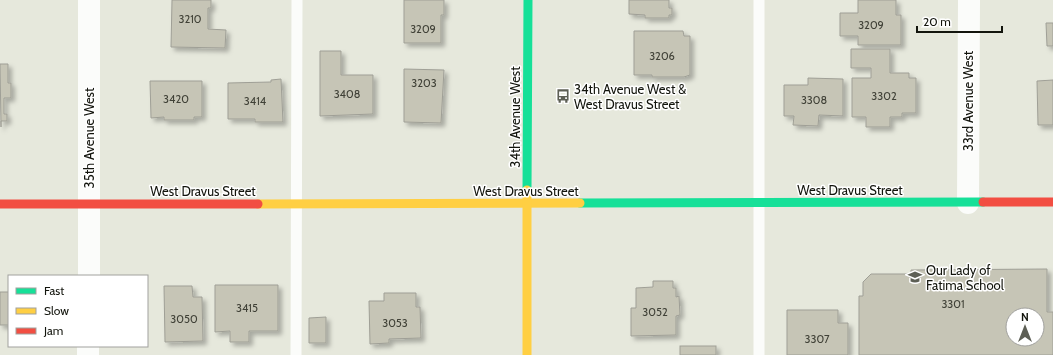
<svg xmlns="http://www.w3.org/2000/svg" width="1053" height="355" font-family="Cabin,sans-serif">
<style>
.building{fill:#c6c5b6;stroke:#9f9f96;fill-rule:evenodd;filter:url(#shadow)}
.lines{fill:none;stroke-linecap:round;stroke-linejoin:round}
.lane{stroke:#fbfcfa;stroke-width:11}
.street{stroke:#fbfcfa;stroke-width:22}
.fast{stroke:#16e098;stroke-width:9}
.slow{stroke:#ffcf43;stroke-width:9}
.jam{stroke:#f24e42;stroke-width:9}
.labels{text-anchor:middle;stroke-width:3;stroke-linejoin:round;paint-order:stroke}
.number-label{font-size:11px;fill:#404137}
.poi-label{font-size:13px;fill:#13150d;stroke:#fff;text-anchor:start}
.street-label{font-size:13px;fill:#13150d;stroke:#fff}
</style>
<defs>
<filter id="shadow"><feDropShadow dx="3.5" dy="3.5" stdDeviation="2" flood-color="#0004"/></filter>
</defs>
<rect width="100%" height="100%" fill="#e6e8dc"/>
<g class="building">
<polygon points="172,0 211,0 211,8 208,8 208,29 226,30 225,48 171,47"/>
<polygon points="404,0 444,0 444,15 441,15 441,43 404,43"/>
<polygon points="629,0 669,0 669,8 672,8 672,15 669,15 669,18 645,18 645,15 629,14"/>
<polygon points="858,0 896,0 896,15 901,15 901,45 858,45 858,36 840,36 840,13 858,13"/>
<polygon points="1046,23 1053,23 1053,46 1047,46"/>
<polygon points="634,31 683,31 684,36 690,36 690,75 684,77 652,77 652,75 634,75"/>
<polygon points="851,49 890,49 890,73 909,73 909,78 916,78 916,113 902,113 902,117 890,117 890,127 866,127 866,117 852,117 852,78 871,78 871,68 851,68"/>
<polygon points="320,51 341,51 341,75 373,75 373,114 320,116"/>
<polygon points="0,64 8,64 8,83 11,83 11,98 4,98 4,114 7,114 7,121 1,121 1,127"/>
<polygon points="404,69 444,70 441,123 404,122"/>
<polygon points="808,78 843,79 843,116 819,115 818,126 793,125 794,116 784,116 784,85 808,85"/>
<polygon points="281,79 283,122 255,122 255,119 228,119 228,83 271,82 271,80"/>
<polygon points="1053,80 1053,125 1038,125 1037,81"/>
<polygon points="150,81 202,81 202,117 194,117 194,120 164,120 164,117 151,118"/>
<path d="M1047 269V312H1053V355H859V296H863V282L871 274H911V270ZM1013 315H1037V339H1013Z"/>
<polygon points="653,281 673,281 673,288 676,288 676,297 679,296 680,315 676,316 676,335 631,336 631,308 636,308 636,288 653,287"/>
<polygon points="215,285 278,285 278,331 249,331 249,342 230,342 230,331 215,332"/>
<polygon points="164,286 192,286 193,297 202,297 203,341 165,342"/>
<rect x="0" y="292" width="9" height="33"/>
<polygon points="384,293 416,293 416,307 420,307 421,338 389,339 389,343 370,344 369,301 384,301"/>
<polygon points="787,310 838,310 838,323 848,323 848,355 787,355"/>
<polygon points="326,317 326,343 309,343 309,318"/>
<rect x="680" y="346" width="36" height="9"/>
</g>
<g class="lines">
<g class="lane">
<polyline points="296,355 297,0"/>
<polyline points="759,355 759,0"/>
</g>
<g class="street">
<polyline points="968,203 969,0"/>
<polyline points="89,276 89,0"/>
<polyline points="88,355 88,346"/>
</g>
<g class="fast">
<polyline points="527,190 528,0"/>
<polyline points="580,203 983,202"/>
</g>
<g class="slow">
<polyline points="258,204 580,203"/>
<polyline points="527,355 527,190"/>
</g>
<g class="jam">
<polyline points="983,202 1053,202"/>
<polyline points="0,204 258,204"/>
</g>
</g>
<defs>
<symbol id="bus-bare" viewBox="-9 -9 18 18"><path d="M-5-6H5V4H4V6H2V4H-2V6H-4V4H-5ZM-3.5-4V0h7V-4ZM-3.5 1.2v1.5H-2V1.2ZM2 1.2v1.5H3.5V1.2Z" fill="#5d5f55" stroke="#fff" stroke-width="2.5" paint-order="stroke"/></symbol>
<symbol id="school-bare" viewBox="-9 -9 18 18"><path d="M0-5L7-2L0 1L-7-2ZM-4 1L0 2.5L4 1V4Q0 6-4 4Z" fill="#5d5f55" stroke="#fff" stroke-width="2.5" paint-order="stroke"/></symbol>
</defs>
<g fill-rule="evenodd">
<use href="#bus-bare" x="553" y="86" width="20" height="20"/>
<use href="#school-bare" x="905" y="267" width="20" height="20"/>
</g>
<g class="labels">
<g class="number-label">
<text x="190" y="23">3210</text>
<text x="871" y="29">3209</text>
<text x="423" y="33">3209</text>
<text x="662" y="60">3206</text>
<text x="424" y="87">3203</text>
<text x="347" y="98">3408</text>
<text x="884" y="100">3302</text>
<text x="176" y="103">3420</text>
<text x="814" y="104">3308</text>
<text x="255" y="105">3414</text>
<text x="953" y="308">3301</text>
<text x="247" y="312">3415</text>
<text x="655" y="316">3052</text>
<text x="184" y="323">3050</text>
<text x="395" y="327">3053</text>
<text x="817" y="343">3307</text>
</g>
<g class="poi-label">
<text x="574" y="94">34th Avenue West &amp;<tspan x="574" dy="15">West Dravus Street</tspan></text>
<text x="926" y="275">Our Lady of<tspan x="926" dy="15">Fatima School</tspan></text>
</g>
<g class="street-label">
<text transform="translate(968 101) rotate(-90)" y="5">33rd Avenue West</text>
<text transform="translate(515 117) rotate(-90)" y="5">34th Avenue West</text>
<text transform="translate(89 138) rotate(-90)" y="5">35th Avenue West</text>
<text x="850" y="195">West Dravus Street</text>
<text x="203" y="196">West Dravus Street</text>
<text x="526" y="196">West Dravus Street</text>
</g>
</g>
<rect x="8" y="275" width="140" height="72" fill="#ffffff" stroke="#a1a19e"/>
<rect x="16" y="288" width="20" height="6" fill="#16e098" stroke="#a1a19e"/>
<text x="44" y="295" font-size="12" fill="#13150d">Fast</text>
<rect x="16" y="308" width="20" height="6" fill="#ffcf43" stroke="#a1a19e"/>
<text x="44" y="315" font-size="12" fill="#13150d">Slow</text>
<rect x="16" y="328" width="20" height="6" fill="#f24e42" stroke="#a1a19e"/>
<text x="44" y="335" font-size="12" fill="#13150d">Jam</text>
<g transform="translate(1025 327)"><circle r="19" fill="#ffffff" stroke="#a1a19e"/>
<path d="M0-3L7 15L0 10L-7 15Z" fill="#5d5f55"/>
<text y="-6" font-size="11" font-weight="bold" text-anchor="middle" fill="#13150d">N</text>
</g>
<path d="M917 26v6h85v-6" fill="none" stroke="#13150d" stroke-width="2"/>
<text x="923" y="26" font-size="12" fill="#13150d" stroke="#ffffff" stroke-width="3" paint-order="stroke">20 m</text>
</svg>
